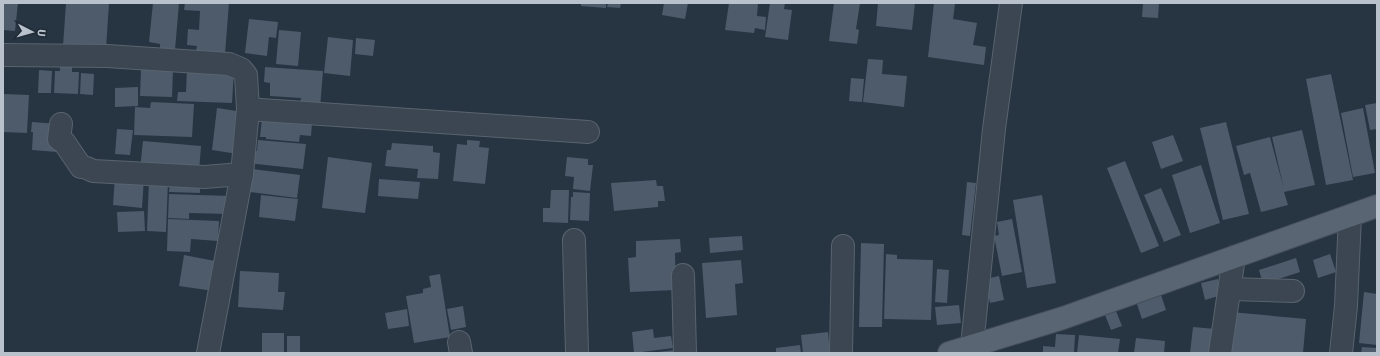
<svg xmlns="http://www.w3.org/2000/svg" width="1380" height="356" font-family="'Fira Sans',sans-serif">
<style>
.building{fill:#4d5b6b}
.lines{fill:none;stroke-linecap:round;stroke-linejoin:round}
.minor-casing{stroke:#59646f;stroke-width:24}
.major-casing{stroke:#454f5b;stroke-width:24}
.minor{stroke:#3b4652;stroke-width:22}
.major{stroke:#596572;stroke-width:22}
</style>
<rect width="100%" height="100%" fill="#273442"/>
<g class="building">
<polygon points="3,3 18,3 15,31 3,30"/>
<polygon points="66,3 109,3 106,49 63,46"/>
<polygon points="153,3 179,3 175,50 160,49 160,44 149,42"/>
<polygon points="185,3 229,3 225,54 196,51 197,46 187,45 188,29 199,30 200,11 184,10"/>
<polygon points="581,3 606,3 606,8 581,6"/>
<polygon points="608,3 621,3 620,8 607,7"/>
<polygon points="664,3 688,3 685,19 662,15"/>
<polygon points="729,3 758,3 757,16 766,17 765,30 755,28 754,33 725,30"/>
<polygon points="770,3 785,3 784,9 792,10 788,40 765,37"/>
<polygon points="834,3 860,3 856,29 859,30 857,44 829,41"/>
<polygon points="878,3 915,3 912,30 876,26"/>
<polygon points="934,3 955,4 953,19 977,23 973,45 986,47 984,65 928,57"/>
<polygon points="1143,3 1159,3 1158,18 1142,17"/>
<polygon points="249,19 278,22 276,38 269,37 267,56 245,53"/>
<polygon points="279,30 301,32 298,66 276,64"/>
<polygon points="328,37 353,40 350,76 324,73"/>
<polygon points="356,38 375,40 373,56 355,54"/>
<polygon points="868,59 883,60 882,74 907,76 904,107 863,102"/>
<polygon points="60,62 72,63 72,72 79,72 78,94 54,93 55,71 60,71"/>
<polygon points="265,67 323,71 320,108 300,106 301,98 270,96 270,83 264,82"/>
<polygon points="187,68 234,70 232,103 177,101 178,92 186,92"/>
<polygon points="141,69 173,69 172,97 140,96"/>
<polygon points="39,70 52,71 51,93 38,93"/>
<polygon points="81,73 94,74 93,95 80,94"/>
<polygon points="1331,74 1353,180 1326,185 1306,79"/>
<polygon points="851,78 864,79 862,102 849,101"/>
<polygon points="138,87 138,106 115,107 115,88"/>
<polygon points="3,94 29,95 27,133 3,132"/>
<polygon points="151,102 194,104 192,137 134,135 135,107 150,108"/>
<polygon points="1377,103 1377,129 1370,130 1365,105"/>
<polygon points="217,108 243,112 238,154 212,150"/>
<polygon points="1363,108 1375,173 1353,177 1341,113"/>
<polygon points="262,118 312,123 311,136 300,135 299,142 266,139 266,137 260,137"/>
<polygon points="32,122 59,124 57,152 32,150 33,132 31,132"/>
<polygon points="1226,122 1249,214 1223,220 1200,128"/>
<polygon points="117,129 133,130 130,155 115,154"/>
<polygon points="1302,130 1315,185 1284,192 1288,205 1261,212 1250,173 1244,175 1236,146 1270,137 1284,189 1272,137"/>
<polygon points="1173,135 1183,161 1161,169 1152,142"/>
<polygon points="258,140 306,144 303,169 248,163 249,150 257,151"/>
<polygon points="467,140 480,141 479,147 489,148 485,184 453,181 457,144 467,145"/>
<polygon points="143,141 201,146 199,172 140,170"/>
<polygon points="392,143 433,146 433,152 440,153 438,179 417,178 418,169 385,166 387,150 391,150"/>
<polygon points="328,157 372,163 365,213 322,208"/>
<polygon points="567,157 588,159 588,165 593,165 590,191 573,189 574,177 565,176"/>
<polygon points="1125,161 1159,246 1141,253 1107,168"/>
<polygon points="1201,165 1220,223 1190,233 1172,175"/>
<polygon points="253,169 300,175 297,198 250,192"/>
<polygon points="115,176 144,178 142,208 113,205"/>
<polygon points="170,179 200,180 200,193 169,192"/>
<polygon points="379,179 420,182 418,199 378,196"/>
<polygon points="149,180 168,181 166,232 147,231"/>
<polygon points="656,180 657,186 663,186 665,201 658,201 658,207 614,211 611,183"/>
<polygon points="967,182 976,183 970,236 962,235"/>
<polygon points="1161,188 1181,235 1164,242 1144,195"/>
<polygon points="551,190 569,190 568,223 543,222 543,208 550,208"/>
<polygon points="573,192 590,193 589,221 570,220 571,197 573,197"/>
<polygon points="169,194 230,196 229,214 189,213 189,219 168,218"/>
<polygon points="261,195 298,199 295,221 259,217"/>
<polygon points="1042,195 1056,283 1027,288 1013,200"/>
<polygon points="144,211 145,231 118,232 117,212"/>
<polygon points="168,219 219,221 218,241 191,239 190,252 167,251"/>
<polygon points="1012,219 1022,272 1002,276 994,236 999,235 997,222"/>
<polygon points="742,236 743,250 710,253 709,238"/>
<polygon points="680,239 681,252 675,253 676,290 630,292 628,258 636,257 636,241"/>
<polygon points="861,243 884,244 882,327 859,327"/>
<polygon points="886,254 897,255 897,259 933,260 931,320 884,319"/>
<polygon points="1330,254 1336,272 1318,278 1313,260"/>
<polygon points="184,255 215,261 214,291 179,286"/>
<polygon points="1296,258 1300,272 1263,284 1259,270"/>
<polygon points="741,260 743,283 735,284 737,315 706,318 702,263"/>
<polygon points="937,269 949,270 947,303 935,302"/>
<polygon points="240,271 279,273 278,292 285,292 283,310 238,307"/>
<polygon points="440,274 450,337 414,343 406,296 423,293 423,289 431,287 429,276"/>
<polygon points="999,276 1004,300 990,303 985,279"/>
<polygon points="1218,279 1222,295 1205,300 1201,283"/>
<polygon points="1364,292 1377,294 1377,345 1359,343"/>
<polygon points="1161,295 1166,310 1142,319 1137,304"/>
<polygon points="959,305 961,323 937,325 935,307"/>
<polygon points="463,306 466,327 451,330 447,309"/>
<polygon points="407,309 409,326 388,329 385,313"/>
<polygon points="1116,311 1122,326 1111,330 1105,315"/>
<polygon points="1231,312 1306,319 1303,353 1227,353"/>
<polygon points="1193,327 1216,329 1214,353 1190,353"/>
<polygon points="653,329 654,338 671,336 673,348 634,353 632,332"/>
<polygon points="828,332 830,353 803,353 801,335"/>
<rect x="262" y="333" width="22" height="20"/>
<polygon points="1056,334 1075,335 1074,353 1043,353 1043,346 1055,347"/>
<polygon points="1079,335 1120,339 1118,353 1077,353"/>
<rect x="287" y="336" width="13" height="17"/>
<polygon points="1136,338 1165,341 1164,353 1134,353"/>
<polygon points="800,345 801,353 776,353 776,348"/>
<polygon points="1362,347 1377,348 1377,353 1361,353"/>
<polygon points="676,350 676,353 658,353 658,352"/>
</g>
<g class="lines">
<defs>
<g id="minor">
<polyline points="3,55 107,56 229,64 241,69 246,75 248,109 242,174 208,353"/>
<polyline points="248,109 588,132"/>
<polyline points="61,124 59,139 64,142 81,167 87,168 93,171 204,177 242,174"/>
<polyline points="574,240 577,353"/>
<polyline points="683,275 685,353"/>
<polyline points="1230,289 1293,291"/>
<polyline points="459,342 461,353"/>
<polyline points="972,346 994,129 1011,3"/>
<polyline points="841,353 843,246"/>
<polyline points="1220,353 1234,257"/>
<polyline points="1341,353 1346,306 1350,216"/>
</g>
<polyline id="major" points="949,353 1063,318 1377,206"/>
</defs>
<use href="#minor" class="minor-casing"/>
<use href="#major" class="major-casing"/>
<use href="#minor" class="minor"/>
<use href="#major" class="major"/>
</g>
<rect width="1380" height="356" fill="none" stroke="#b8c1cc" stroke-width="8"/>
<g transform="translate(32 32) rotate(96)" stroke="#202b37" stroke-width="3" paint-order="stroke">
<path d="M0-3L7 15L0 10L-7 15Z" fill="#b8c1cc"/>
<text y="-6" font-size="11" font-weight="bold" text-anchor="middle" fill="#b8c1cc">U</text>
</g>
</svg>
